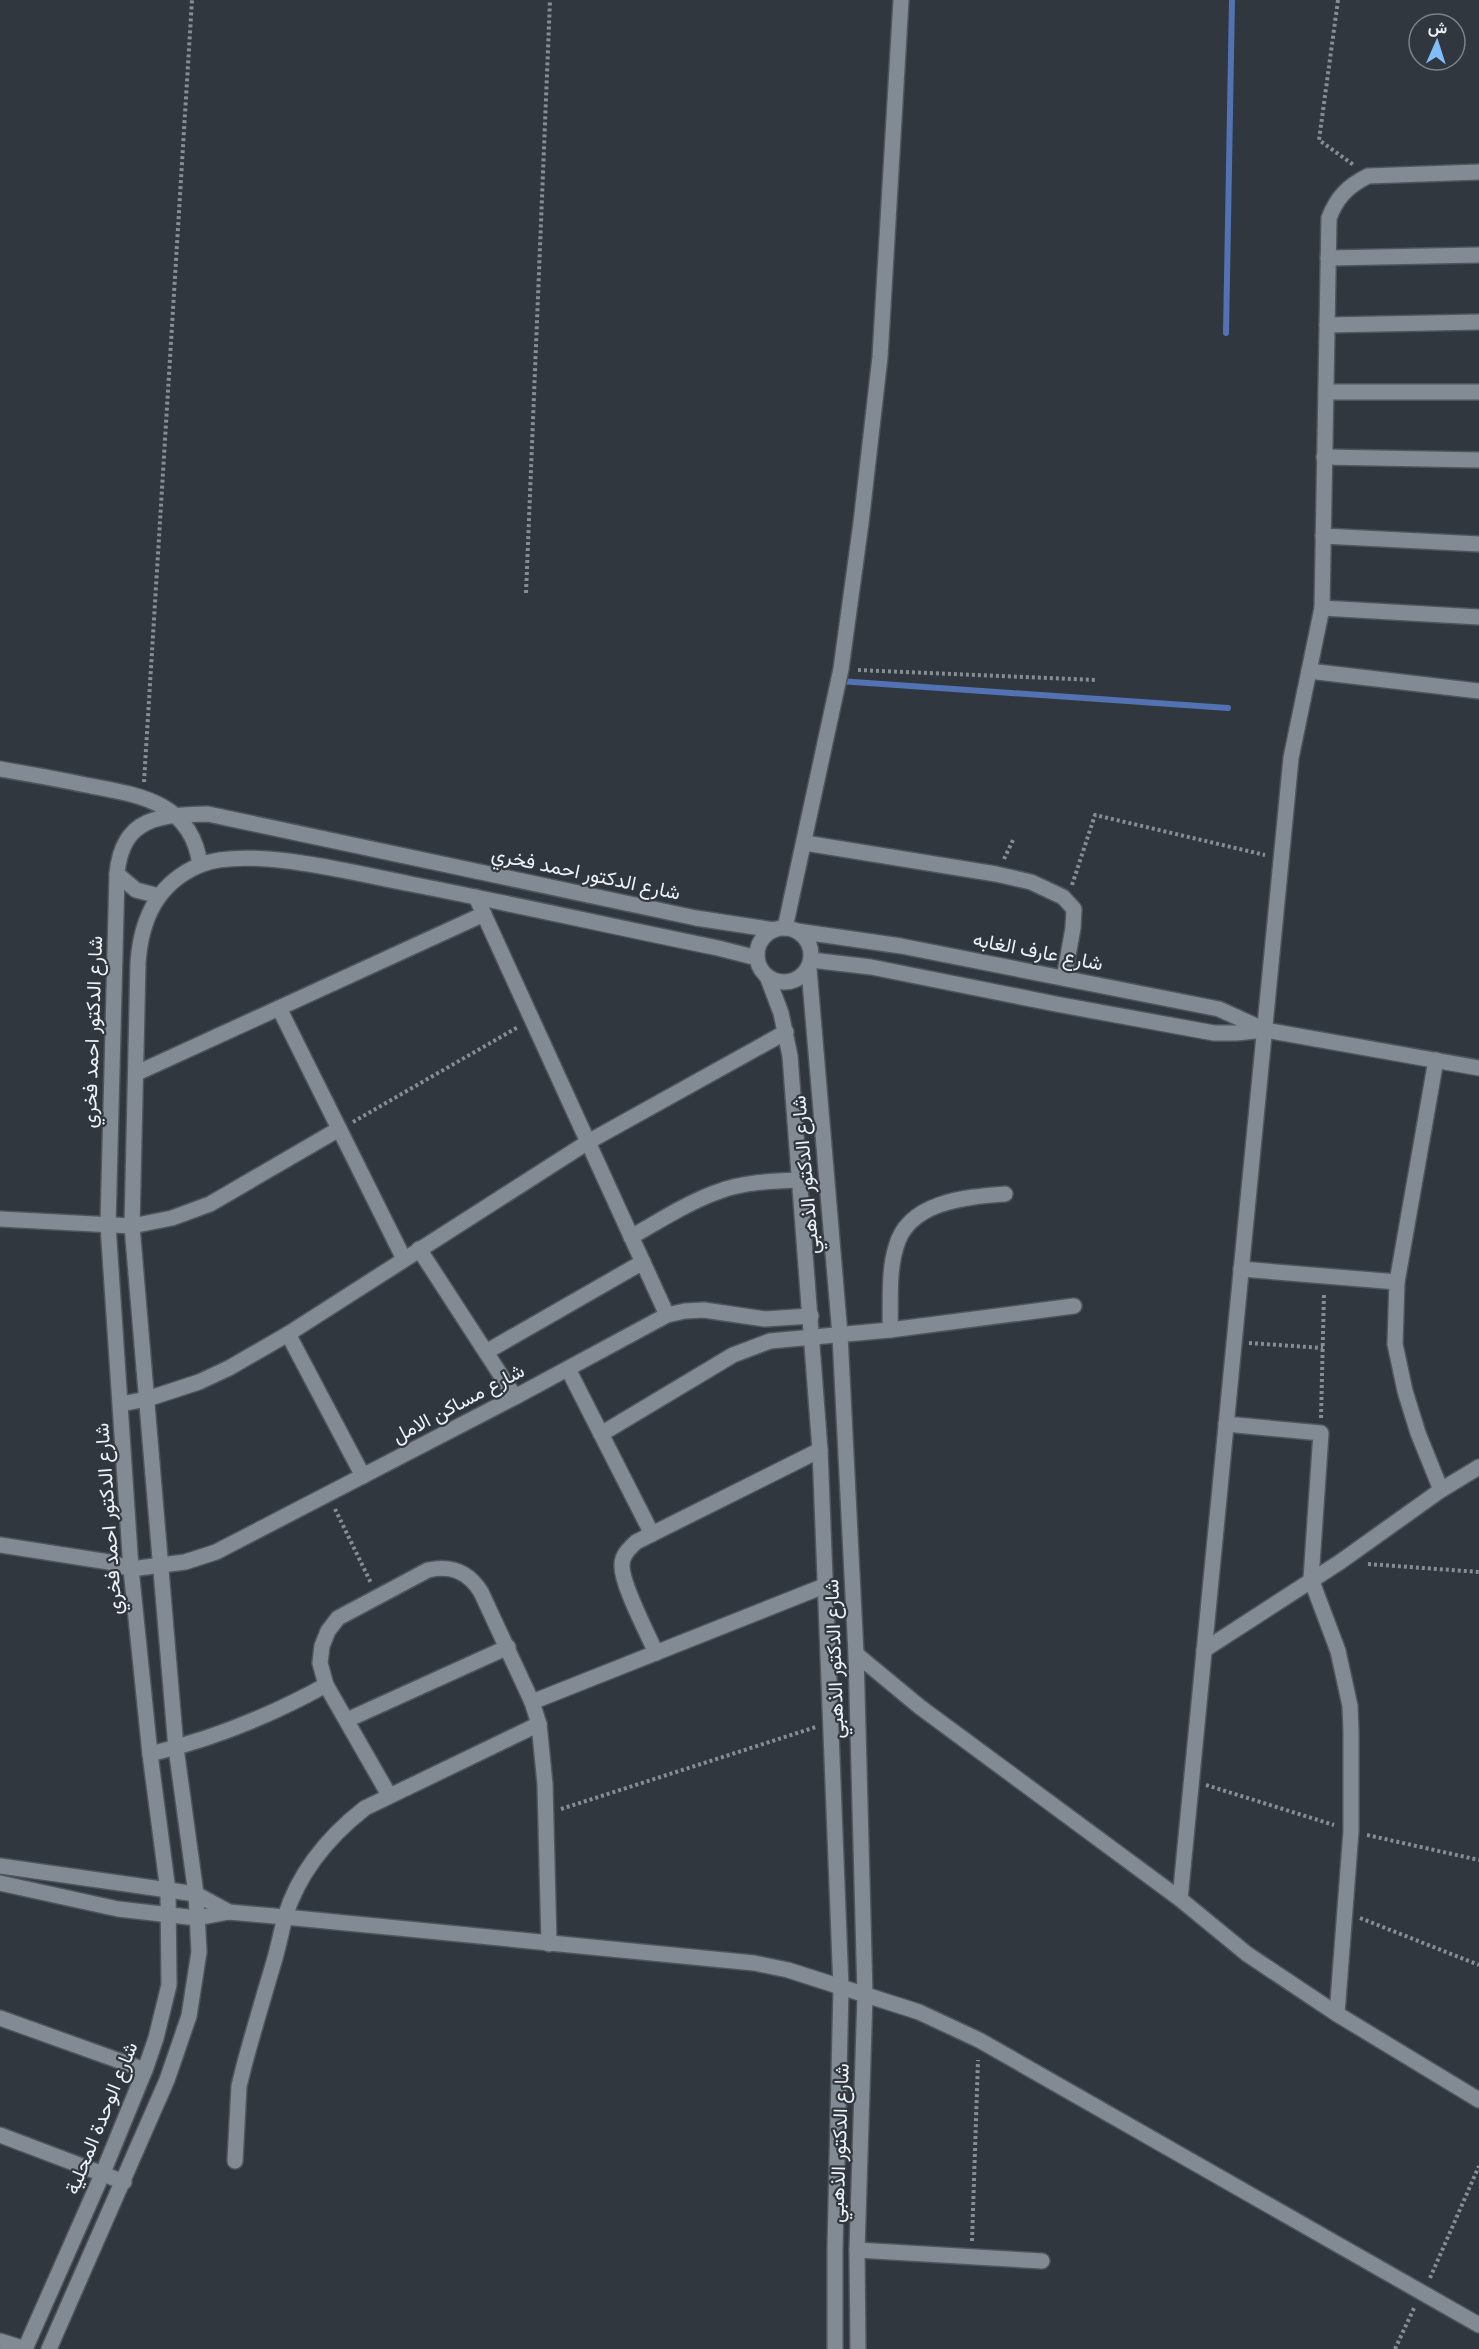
<svg xmlns="http://www.w3.org/2000/svg" width="1479" height="2349" font-family="Roboto,Vazirmatn,sans-serif">
<style>
.lines{fill:none;stroke-linecap:round;stroke-linejoin:round}
.stream{stroke:#5372b3;stroke-width:6}
.minor-casing{stroke:#50555c;stroke-width:18}
.path{stroke:#888d93;stroke-width:4;stroke-dasharray:3 3;stroke-linecap:butt}
.minor{stroke:#828a93;stroke-width:15}
.labels{text-anchor:middle;stroke-width:4.5;stroke-linejoin:round;paint-order:stroke}
.street-label{font-size:20px;fill:#eef2f7;stroke:#31373f}
</style>
<rect width="100%" height="100%" fill="#31373f"/>
<g class="lines">
<g class="stream">
<polyline points="1226,333 1232,0"/>
<polyline points="839,681 1228,708"/>
</g>
<defs>
<g id="minor">
<polyline points="1328,258 1479,255"/>
<polyline points="1327,325 1479,322"/>
<polyline points="1326,392 1479,392"/>
<polyline points="1324,457 1479,460"/>
<polyline points="1323,536 1479,544"/>
<polyline points="1322,608 1479,617"/>
<polyline points="1309,671 1479,691"/>
<path d="M0 769C29 774 58 779 86 785 139 795 192 802 200 865"/>
<polyline points="805,843 996,874 1031,882 1063,897 1074,909 1073,928 1064,978"/>
<polyline points="117,874 136,890 159,896"/>
<polyline points="476,897 667,1315"/>
<circle cx="784" cy="955" r="27"/>
<polyline points="785,928 841,669 861,523 880,357 901,0"/>
<polyline points="797,931 901,946 1219,1009 1265,1030 1479,1068"/>
<polyline points="811,960 871,967 1056,1004 1214,1033 1236,1033 1265,1030"/>
<polyline points="809,969 840,1335 856,1654 865,1995 857,2250 858,2349"/>
<polyline points="767,976 781,1013 790,1056 820,1450 841,1988 835,2249 835,2349"/>
<polyline points="279,1008 404,1259"/>
<polyline points="1436,1060 1397,1282 1395,1344 1405,1391 1418,1433 1441,1490"/>
<polyline points="137,1073 484,914"/>
<polyline points="0,1219 132,1226 172,1218 210,1204 339,1129"/>
<path d="M631 1237C659 1221 687 1203 717 1192 743 1182 772 1181 799 1180"/>
<polyline points="419,1249 515,1397"/>
<polyline points="1241,1269 1397,1282"/>
<path d="M890 1330C891 1303 888 1273 896 1247 908 1201 967 1197 1005 1194"/>
<polyline points="288,1334 363,1476"/>
<polyline points="486,1352 643,1262"/>
<polyline points="568,1369 652,1534"/>
<polyline points="121,1404 147,1399 199,1382 229,1368 288,1334 588,1142 786,1032"/>
<polyline points="1226,1424 1321,1433 1311,1579 1338,1651 1350,1706 1351,1731 1351,1831 1337,2014"/>
<polyline points="601,1434 733,1355 770,1341 890,1330 1074,1306"/>
<polyline points="0,1545 109,1562 131,1569 185,1562 216,1552 515,1397 667,1315 685,1311 704,1310 765,1319 811,1316"/>
<polyline points="1204,1650 1340,1562 1441,1490 1479,1467"/>
<path d="M656 1653C648 1634 621 1584 622 1565 622 1555 629 1549 636 1542L820 1450"/>
<polyline points="856,1654 920,1707 1180,1899 1247,1954 1337,2014 1479,2100"/>
<polyline points="532,1702 824,1586"/>
<polyline points="347,1720 508,1647"/>
<path d="M150 1754C213 1739 270 1716 326 1685"/>
<path d="M389 1795 326 1685 320 1663 322 1646 328 1631 338 1618 428 1570C451 1565 468 1571 481 1592L532 1702 539 1724 545 1784 549 1944"/>
<polyline points="0,1866 196,1894 229,1912"/>
<polyline points="0,1883 118,1909 197,1918 229,1912 285,1917 754,1963 788,1970 919,2012 979,2040 1479,2325"/>
<path d="M1180 1899 1291 758 1322 608 1329 218C1337 197 1348 186 1368 176L1479 172"/>
<polyline points="0,2018 145,2070"/>
<polyline points="0,2135 124,2182"/>
<path d="M235 2161 239 2086 244 2066C253 2032 263 1999 273 1965 278 1949 281 1933 285 1917 299 1871 328 1837 365 1808L539 1724"/>
<polyline points="857,2250 1042,2261"/>
<polyline points="0,2341 25,2349"/>
<path d="M25 2349 102 2175 145 2070 156 2038 169 1985 168 1891 150 1754 131 1569 108 1225 117 874C122 816 161 815 208 814L696 918 774 930"/>
<path d="M49 2349 167 2080 189 2016 199 1952 196 1894 176 1748 132 1226 138 963C141 919 157 883 200 865 250 845 357 874 411 884 513 904 615 927 718 948L757 958"/>
</g>
</defs>
<use href="#minor" class="minor-casing"/>
<g class="path">
<polyline points="1338,0 1319,140 1355,166"/>
<polyline points="526,593 550,0"/>
<polyline points="858,670 1097,680"/>
<polyline points="144,782 192,0"/>
<polyline points="1004,859 1014,838"/>
<polyline points="1072,885 1095,815 1265,855"/>
<polyline points="353,1122 518,1027"/>
<polyline points="1249,1343 1323,1348"/>
<polyline points="1321,1418 1324,1293"/>
<polyline points="335,1509 371,1583"/>
<polyline points="1368,1564 1479,1572"/>
<polyline points="1206,1785 1334,1825"/>
<polyline points="561,1809 816,1727"/>
<polyline points="1367,1835 1479,1860"/>
<polyline points="1360,1918 1479,1965"/>
<polyline points="972,2241 978,2060"/>
<polyline points="1430,2278 1479,2166"/>
<polyline points="1395,2349 1415,2306"/>
</g>
<use href="#minor" class="minor"/>
</g>
<g class="labels">
<g class="street-label">
<text transform="translate(586 873) rotate(12)" y="7">شارع الدكتور احمد فخري</text>
<text transform="translate(1038 951) rotate(11)" y="7">شارع عارف الغابه</text>
<text transform="translate(92 1032) rotate(-88)" y="7">شارع الدكتور احمد فخري</text>
<text transform="translate(805 1175) rotate(-95)" y="7">شارع الدكتور الذهبي</text>
<text transform="translate(458 1403) rotate(-28)" y="7">شارع مساكن الامل</text>
<text transform="translate(108 1519) rotate(-94)" y="7">شارع الدكتور احمد فخري</text>
<text transform="translate(834 1659) rotate(-92)" y="7">شارع الدكتور الذهبي</text>
<text transform="translate(101 2118) rotate(-68)" y="7">شارع الوحدة المحلية</text>
<text transform="translate(839 2143) rotate(-88)" y="7">شارع الدكتور الذهبي</text>
</g>
</g>
<g transform="translate(1437 42) rotate(3)"><circle r="28" fill="#31373f" stroke="#7d8289" stroke-width="1.5"/>
<path d="M0-4.5L10 22L0 15L-10 22Z" fill="#80bdfa"/>
<text y="-9" font-size="16" font-weight="bold" text-anchor="middle" fill="#eef2f7">ش</text>
</g>
</svg>
